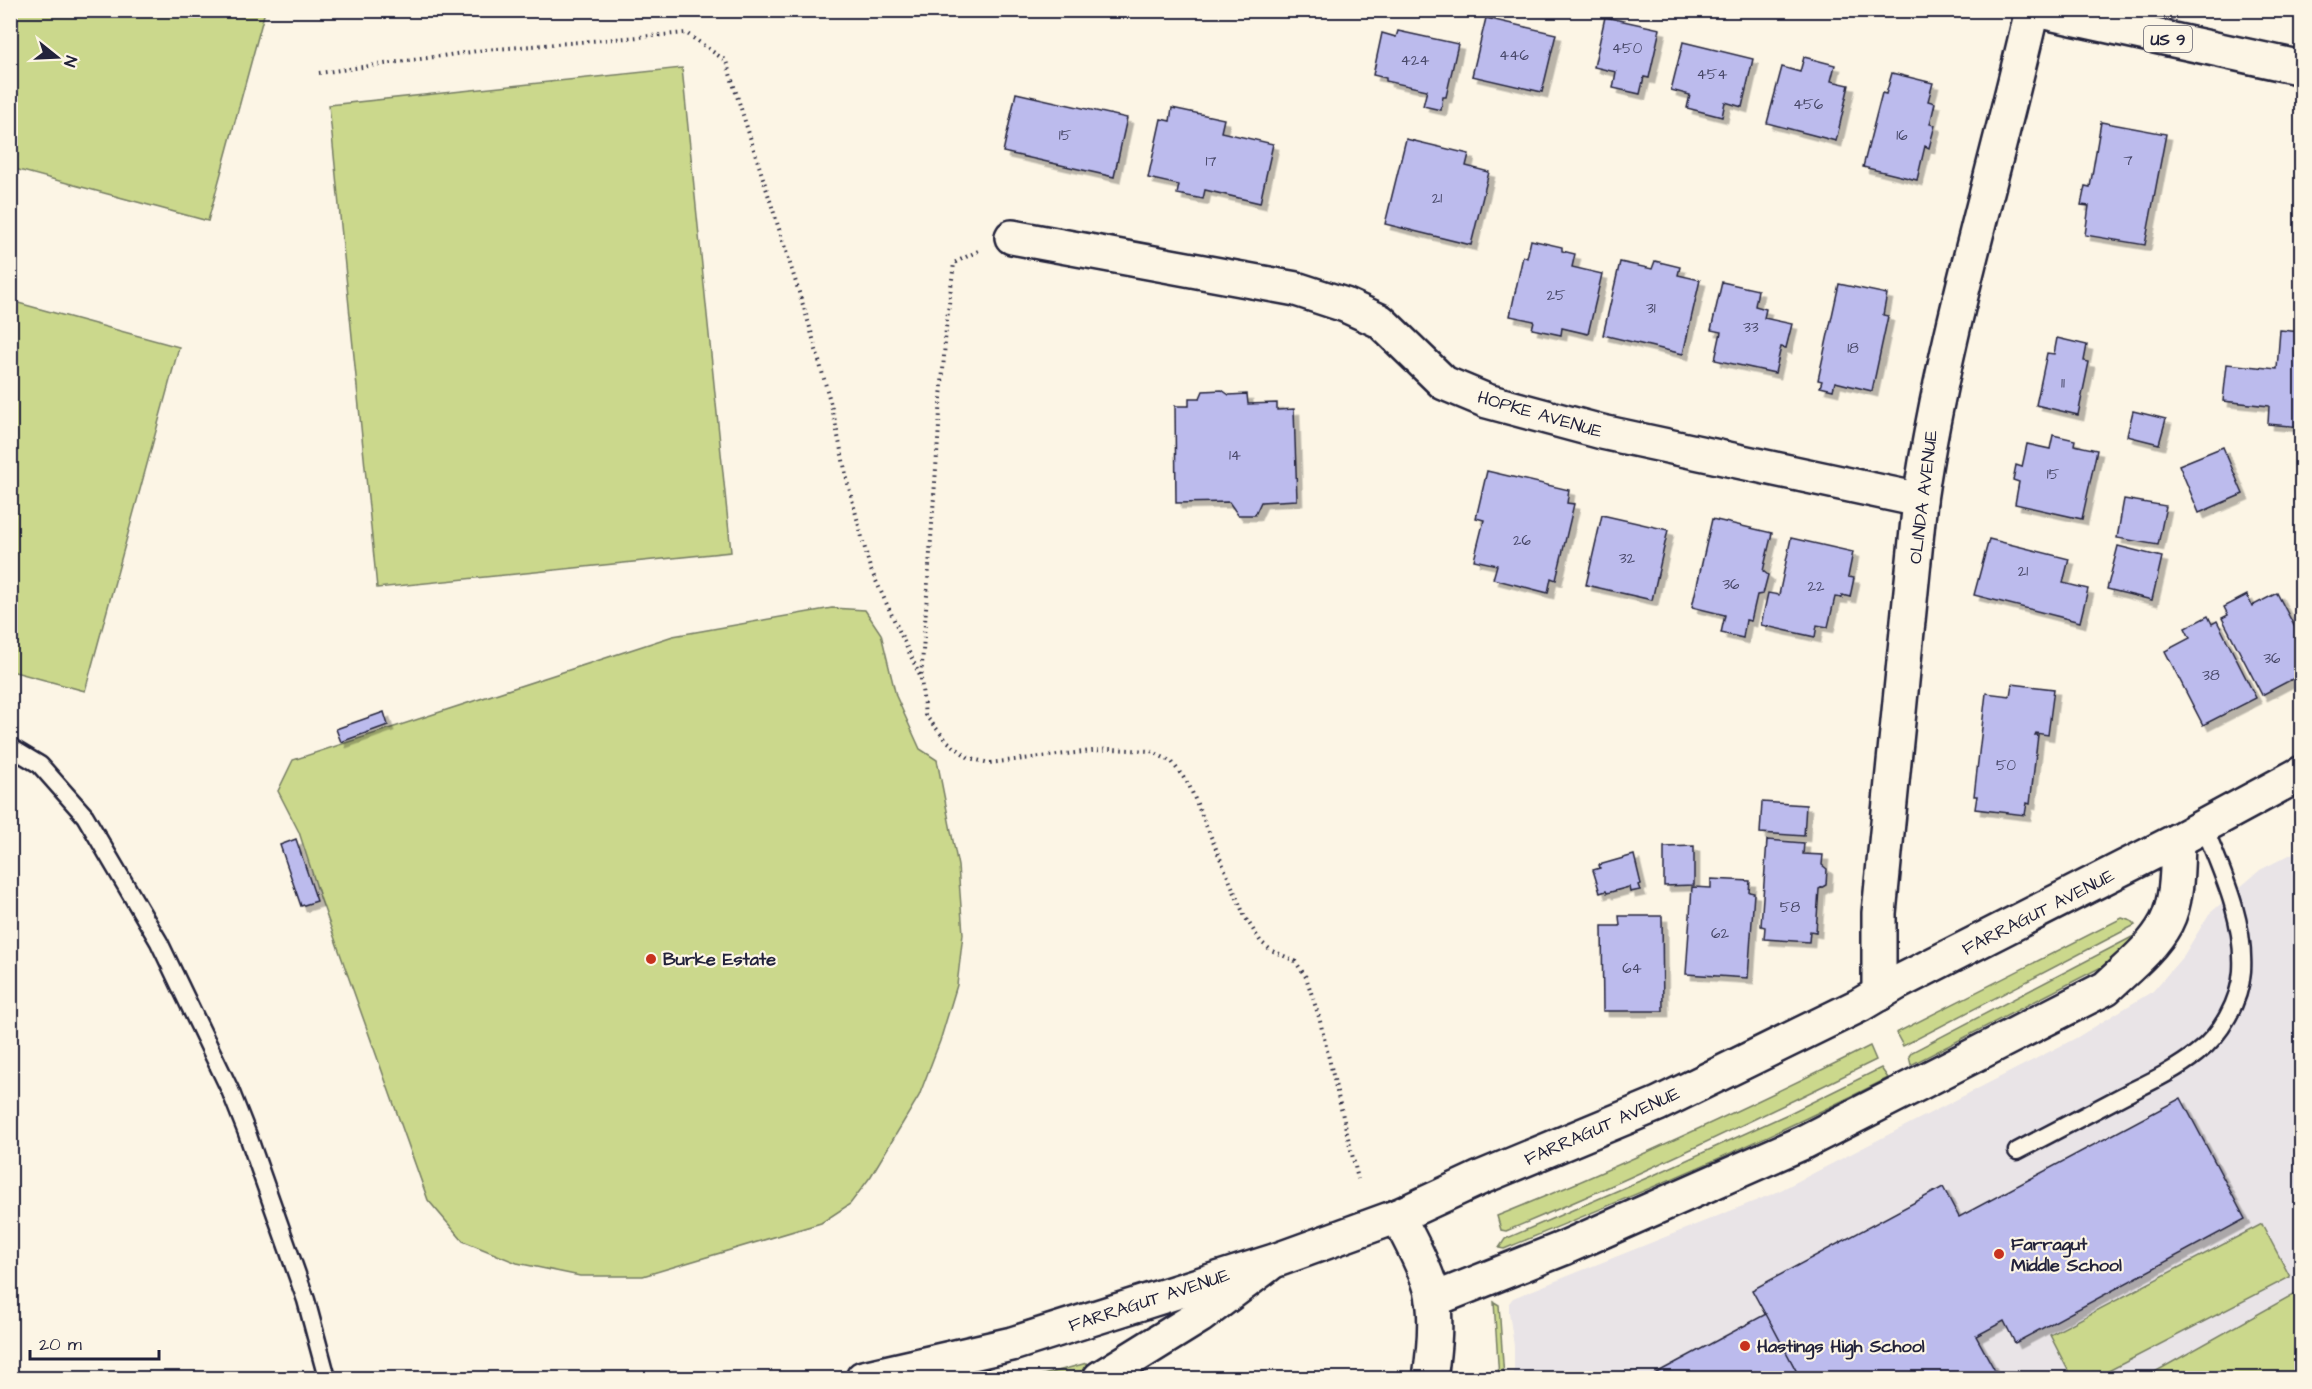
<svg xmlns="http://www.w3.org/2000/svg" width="2312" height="1389" font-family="'Architects Daughter',sans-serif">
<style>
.built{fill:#e9e4e7}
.green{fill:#cbd88c;stroke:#767d64;stroke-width:1.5}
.building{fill:#bcbbed;stroke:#22223b;stroke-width:1.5;filter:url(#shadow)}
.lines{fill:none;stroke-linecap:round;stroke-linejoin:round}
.service-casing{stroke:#22223b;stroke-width:21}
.minor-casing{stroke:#22223b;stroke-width:38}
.secondary-casing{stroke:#22223b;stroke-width:38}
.primary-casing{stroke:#22223b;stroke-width:38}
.path{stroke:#22223b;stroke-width:4;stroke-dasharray:1.5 4.5;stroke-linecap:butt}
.service{stroke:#fcf5e5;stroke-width:16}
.minor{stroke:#fcf5e5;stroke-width:33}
.secondary{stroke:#fcf5e5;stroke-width:33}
.primary{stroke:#fcf5e5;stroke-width:33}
.poi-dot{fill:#c8321e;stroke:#fcf5e5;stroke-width:2}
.labels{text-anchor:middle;stroke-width:4.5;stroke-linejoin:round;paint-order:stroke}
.number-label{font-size:15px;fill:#484868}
.shield{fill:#fcf5e5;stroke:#63616e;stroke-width:1.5}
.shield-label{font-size:16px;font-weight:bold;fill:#22223b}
.street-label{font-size:18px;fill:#22223b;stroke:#fcf5e5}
.poi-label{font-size:18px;font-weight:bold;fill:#22223b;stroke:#fcf5e5;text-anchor:start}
</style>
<defs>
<filter id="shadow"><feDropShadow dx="5.5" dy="5.5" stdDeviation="0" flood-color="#0004"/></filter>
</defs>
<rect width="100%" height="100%" fill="#fcf5e5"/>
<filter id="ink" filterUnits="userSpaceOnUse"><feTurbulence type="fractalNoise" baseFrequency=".0167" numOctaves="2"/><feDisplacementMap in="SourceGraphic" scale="12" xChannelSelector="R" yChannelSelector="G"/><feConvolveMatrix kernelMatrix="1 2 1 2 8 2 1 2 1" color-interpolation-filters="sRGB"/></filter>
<g filter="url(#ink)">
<polygon class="built" points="2301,849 2301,1378 1514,1378 1514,1346 1509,1312 1509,1303 1513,1298 1775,1193 2076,1038 2153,991 2184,955 2209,914 2260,870"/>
<g class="green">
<polygon points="10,11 265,11 208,221 11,168"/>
<polygon points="682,68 731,552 377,588 329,105"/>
<polygon points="11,301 179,347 85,691 11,671"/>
<polygon points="832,608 865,610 881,634 896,696 920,749 937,760 958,866 963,934 957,985 940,1041 919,1096 871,1176 850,1204 821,1223 643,1276 580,1276 517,1263 463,1241 428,1200 321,900 299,832 278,791 293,760 673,636"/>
<polygon points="2122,918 2131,921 2135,925 1903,1046 1896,1033"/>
<polygon points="2134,936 2117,959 1911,1065 1909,1056 1912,1052"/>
<path d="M1870 1046 1876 1060C1754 1120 1632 1179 1506 1231L1501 1230 1497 1216C1624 1165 1748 1107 1870 1046Z"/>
<path d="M1881 1068 1888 1078C1763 1142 1633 1196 1504 1249L1499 1248 1505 1239 1656 1174 1790 1113Z"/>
<polygon points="2262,1224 2290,1277 2095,1378 2072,1378 2050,1335"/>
<polygon points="2301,1290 2301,1378 2144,1378"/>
<polygon points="1494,1302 1499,1305 1504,1378 1499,1378"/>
<polygon points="1087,1363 1088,1368 1068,1378 1032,1378"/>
</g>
<g class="building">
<polygon points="1605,17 1660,29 1649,78 1644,77 1640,94 1613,88 1616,72 1594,67"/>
<polygon points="1486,18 1556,34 1542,92 1472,76"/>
<polygon points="1398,31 1458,44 1446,97 1443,97 1441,110 1423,106 1427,90 1386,81 1386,78 1373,75 1382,33 1396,37"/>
<polygon points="1683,42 1753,59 1742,107 1725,102 1722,117 1687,108 1690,95 1671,90"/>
<polygon points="1804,57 1835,65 1831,81 1849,85 1836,141 1767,123 1782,67 1800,72"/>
<polygon points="1892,73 1933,83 1928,101 1935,103 1930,124 1935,125 1929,148 1925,146 1917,180 1863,167 1882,93 1886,94"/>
<polygon points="1016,93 1127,118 1114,177 1003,152"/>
<polygon points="1172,108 1224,119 1221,132 1273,144 1260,203 1205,190 1203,199 1177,194 1179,185 1148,178 1161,119 1170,121"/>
<polygon points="2101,122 2166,134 2145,245 2085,235 2089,206 2081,205 2085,186 2090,187"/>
<polygon points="1406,139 1469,154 1466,166 1489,172 1471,245 1385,224"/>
<polygon points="1531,240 1562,247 1562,251 1575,254 1572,267 1602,274 1588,334 1562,328 1561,335 1532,329 1534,321 1510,316 1523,256 1527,258"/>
<polygon points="1655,261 1680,267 1678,275 1700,280 1683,354 1603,335 1620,262 1652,269"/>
<polygon points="1722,282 1758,290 1755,306 1766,309 1764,318 1792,324 1786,348 1781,347 1775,373 1715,360 1721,332 1711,330"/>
<polygon points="1839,284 1887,294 1883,315 1888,316 1872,391 1835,382 1833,390 1820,387 1822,381 1818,380"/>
<polygon points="2280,330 2302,332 2302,427 2268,424 2269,406 2223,401 2227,364 2277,369"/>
<polygon points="2057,338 2087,345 2084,361 2089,362 2078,415 2036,405 2047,353 2054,354"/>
<polygon points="1222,390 1229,395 1247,394 1248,404 1277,403 1277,410 1294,409 1297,500 1261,502 1255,515 1238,515 1229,502 1176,503 1175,406 1189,406 1189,398 1200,398 1203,391"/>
<polygon points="2133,411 2166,419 2159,444 2127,436"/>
<polygon points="2053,435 2075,440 2074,445 2097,450 2082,519 2015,504 2019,482 2013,480 2016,465 2022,467 2027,444 2050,449"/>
<polygon points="2223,447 2243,494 2199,513 2179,465"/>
<polygon points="1487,471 1569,490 1567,503 1574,504 1556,580 1551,578 1548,593 1493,579 1497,565 1474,560 1484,520 1476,518"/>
<polygon points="2124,499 2166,506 2158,545 2117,538"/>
<polygon points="1602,515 1668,530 1652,600 1586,585"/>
<polygon points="1712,519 1772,533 1763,571 1768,575 1763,594 1757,595 1751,621 1746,620 1743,638 1721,633 1725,615 1692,607"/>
<polygon points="1791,538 1853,552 1848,577 1854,578 1850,597 1842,595 1842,598 1835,597 1828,627 1817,625 1815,637 1761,625 1768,593 1779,595"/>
<polygon points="1989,539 2069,559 2063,583 2088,589 2080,622 1974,595"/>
<polygon points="2118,546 2162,557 2152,600 2107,589"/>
<polygon points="2277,593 2302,641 2302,674 2262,695 2222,618 2228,615 2224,607 2247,595 2252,606"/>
<polygon points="2208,616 2212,624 2217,621 2256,698 2203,725 2165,651 2190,638 2185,628"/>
<polygon points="2012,684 2054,689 2048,735 2036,733 2035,735 2038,735 2030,804 2027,803 2025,815 1975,809 1977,796 1974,796 1986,693 2010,696"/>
<polygon points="384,712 388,725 341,742 336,729"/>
<polygon points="1762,802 1806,805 1804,836 1760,833"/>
<polygon points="296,839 317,901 301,906 280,845"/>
<polygon points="1767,840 1804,843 1803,854 1823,855 1822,865 1827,869 1826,885 1819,889 1816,932 1810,931 1809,942 1764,939 1765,927 1761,926"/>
<polygon points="1694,846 1694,885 1664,886 1664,847"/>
<polygon points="1634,855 1641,884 1638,885 1640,890 1630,892 1629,887 1607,893 1606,891 1600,893 1593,870 1600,868 1599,865"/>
<polygon points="1711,879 1750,881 1749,892 1754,893 1748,978 1686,974 1692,887 1711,888"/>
<polygon points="1619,916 1662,916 1663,1011 1603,1011 1602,926 1620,926"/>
<polygon points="2181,1098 2245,1219 2015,1343 2004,1321 1976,1336 1999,1378 1800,1378 1752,1290 1943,1187 1959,1217"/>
<polygon points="1766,1314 1800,1378 1647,1378"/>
</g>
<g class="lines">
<defs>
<g id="service">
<polyline points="10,747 40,765 85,816 159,942 230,1090 247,1133 306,1300 327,1378"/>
<path d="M2017 1151C2053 1132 2090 1113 2126 1094 2150 1082 2176 1070 2197 1053 2221 1035 2240 1001 2242 971 2245 920 2222 872 2204 827"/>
</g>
<g id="minor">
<polyline points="1012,237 1296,289 1345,305 1380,321 1444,383 1487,401 1602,432 1920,500"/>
<path d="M1879 994V913L1920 500C1944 334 1995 174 2032 10"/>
<path d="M1398 1216C1409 1239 1424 1264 1431 1289 1438 1316 1434 1351 1430 1378"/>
<path d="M1433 1300 1564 1248 1804 1142 2106 988C2127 968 2152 949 2166 923 2178 900 2177 866 2178 840"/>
<polyline points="1100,1378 1200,1316 1268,1265"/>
</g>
<polyline id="secondary" points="863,1378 1012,1344 1274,1261 1398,1216 1480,1178 1658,1104 1860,1005 1897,983 2178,840 2302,773"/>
<polyline id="primary" points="2035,10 2302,68"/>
</defs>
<use href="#service" class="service-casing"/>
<use href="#minor" class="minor-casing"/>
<use href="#secondary" class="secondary-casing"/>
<use href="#primary" class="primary-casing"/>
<g class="path">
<polyline points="319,73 485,50 686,33 726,61 809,324 833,412 848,484 870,568 921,678"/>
<polyline points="978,251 954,263 946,328 921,679 925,715 947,741 969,758 989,763 1109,749 1151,751 1172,762 1189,785 1245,917 1261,942 1271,950 1295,961 1306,977 1319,1017 1358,1179"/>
</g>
<use href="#service" class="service"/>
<use href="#minor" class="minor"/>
<use href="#secondary" class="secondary"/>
<use href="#primary" class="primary"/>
</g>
</g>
<g class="poi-dot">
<circle cx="651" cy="959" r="6"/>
<circle cx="1999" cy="1254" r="6"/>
<circle cx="1745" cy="1346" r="6"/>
</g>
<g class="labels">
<g class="number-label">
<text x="1627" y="53">450</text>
<text x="1514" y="60">446</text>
<text x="1415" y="65">424</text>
<text x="1712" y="79">454</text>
<text x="1808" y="109">456</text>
<text x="1065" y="140">15</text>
<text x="1902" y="140">16</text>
<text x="2128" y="165">7</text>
<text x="1211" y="166">17</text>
<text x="1437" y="203">21</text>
<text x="1556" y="300">25</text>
<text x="1651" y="313">31</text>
<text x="1751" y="332">33</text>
<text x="1853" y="353">18</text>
<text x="2063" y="388">11</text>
<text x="1235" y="460">14</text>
<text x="2053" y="479">15</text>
<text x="1522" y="545">26</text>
<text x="1627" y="563">32</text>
<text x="2023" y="576">21</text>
<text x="1731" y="589">36</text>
<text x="1816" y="591">22</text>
<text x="2272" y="663">36</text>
<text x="2211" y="680">38</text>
<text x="2006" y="770">50</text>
<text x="1790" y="912">58</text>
<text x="1720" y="938">62</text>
<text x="1632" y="973">64</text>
</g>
<rect class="shield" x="2144" y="26" width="48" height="26" rx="4.5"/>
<g class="shield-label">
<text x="2168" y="45">US 9</text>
</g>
<g class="street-label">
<text transform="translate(1540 414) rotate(16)" y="6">HOPKE AVENUE</text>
<text transform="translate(1923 497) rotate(-83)" y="6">OLINDA AVENUE</text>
<text transform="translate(2038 912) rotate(-27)" y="6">FARRAGUT AVENUE</text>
<text transform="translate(1602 1126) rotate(-24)" y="6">FARRAGUT AVENUE</text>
<text transform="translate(1149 1300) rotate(-18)" y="6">FARRAGUT AVENUE</text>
</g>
<g class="poi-label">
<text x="663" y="965">Burke Estate</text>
<text x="2011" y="1250">Farragut<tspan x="2011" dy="21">Middle School</tspan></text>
<text x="1757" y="1352">Hastings High School</text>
</g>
</g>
<rect width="2312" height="1389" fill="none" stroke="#fcf5e5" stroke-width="36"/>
<rect x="18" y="18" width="2276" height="1353" fill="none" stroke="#22223b" stroke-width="2" filter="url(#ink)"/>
<g transform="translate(57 57) rotate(108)" stroke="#fcf5e5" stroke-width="4.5" paint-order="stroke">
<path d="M0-4.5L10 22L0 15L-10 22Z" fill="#22223b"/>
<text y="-9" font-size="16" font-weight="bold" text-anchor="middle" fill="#22223b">N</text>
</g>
<path d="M30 1350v9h129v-9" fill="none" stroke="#22223b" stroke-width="3"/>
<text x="39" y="1350" font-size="18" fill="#22223b" stroke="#fcf5e5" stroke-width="4.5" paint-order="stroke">20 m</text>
</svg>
